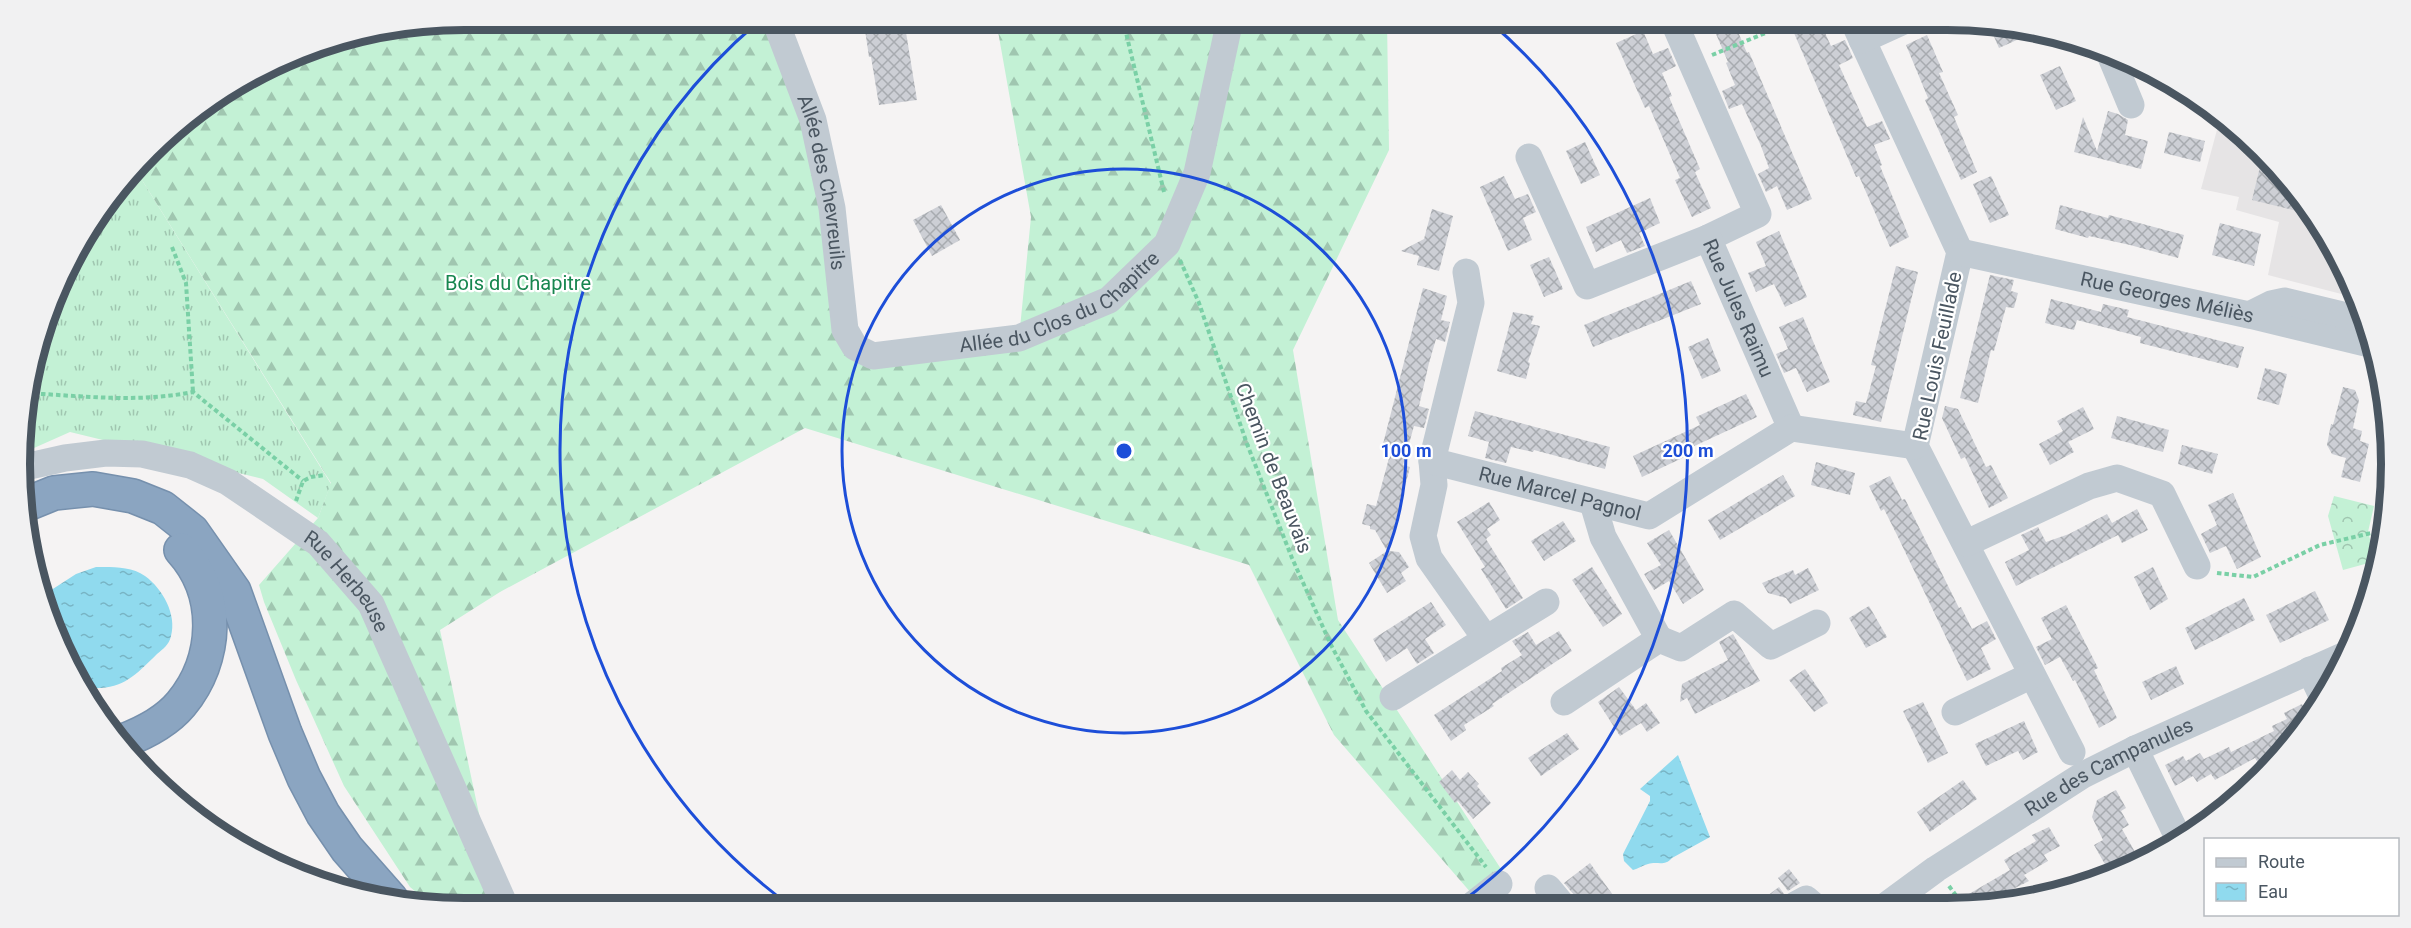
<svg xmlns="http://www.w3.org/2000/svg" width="2411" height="928" font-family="Roboto,sans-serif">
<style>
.education{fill:#e6e4e5}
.grass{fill:url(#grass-tufts)}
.forest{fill:url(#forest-firs)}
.park{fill:url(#park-crowns)}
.water{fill:url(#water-ripples)}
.building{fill:url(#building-cross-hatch)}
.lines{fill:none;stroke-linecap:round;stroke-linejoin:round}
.highway-casing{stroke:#7690ad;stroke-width:36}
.path{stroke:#7ad0a6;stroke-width:4;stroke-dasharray:4.5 3;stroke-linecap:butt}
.minor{stroke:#c1cad2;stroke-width:27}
.highway{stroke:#8ba5c1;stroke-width:33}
.ring{fill:none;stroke:#1d4ed8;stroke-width:3}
.labels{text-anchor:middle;stroke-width:4.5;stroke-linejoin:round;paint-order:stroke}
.street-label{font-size:20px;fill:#4a5661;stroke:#fff}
.park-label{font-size:20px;fill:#17864f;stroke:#fff}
.rim{fill:none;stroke:#4a5661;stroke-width:8}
.centre{fill:#1d4ed8;stroke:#fff;stroke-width:3}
.ring-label{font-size:18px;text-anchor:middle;font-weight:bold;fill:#1d4ed8;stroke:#fff;stroke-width:4.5;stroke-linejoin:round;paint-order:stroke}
</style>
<defs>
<pattern id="grass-tufts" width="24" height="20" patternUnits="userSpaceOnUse" patternTransform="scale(1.5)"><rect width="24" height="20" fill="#c3f1d5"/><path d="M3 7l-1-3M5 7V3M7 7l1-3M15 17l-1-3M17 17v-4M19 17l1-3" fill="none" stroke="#a0c6b0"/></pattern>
<pattern id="forest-firs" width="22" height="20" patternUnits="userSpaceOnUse" patternTransform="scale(1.5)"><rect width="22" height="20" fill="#c3f1d5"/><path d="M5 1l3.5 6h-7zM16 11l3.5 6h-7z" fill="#a0c6b0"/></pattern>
<pattern id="park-crowns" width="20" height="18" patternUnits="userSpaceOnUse" patternTransform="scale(1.5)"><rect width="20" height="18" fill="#c3f1d5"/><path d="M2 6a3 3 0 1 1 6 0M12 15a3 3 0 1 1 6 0" fill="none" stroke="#a0c6b0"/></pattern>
<pattern id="water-ripples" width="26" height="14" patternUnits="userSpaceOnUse" patternTransform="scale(1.5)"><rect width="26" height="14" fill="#90daee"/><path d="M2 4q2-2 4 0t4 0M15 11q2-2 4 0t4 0" fill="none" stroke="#78b4c4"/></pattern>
<pattern id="building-cross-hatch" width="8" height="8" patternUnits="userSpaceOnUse" patternTransform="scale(1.5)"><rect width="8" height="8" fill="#cdcfd5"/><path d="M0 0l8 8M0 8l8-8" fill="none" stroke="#a8abb0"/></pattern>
</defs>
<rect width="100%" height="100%" fill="#f5f3f3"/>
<polygon class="education" points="2221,115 2281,171 2332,242 2357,298 2268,275 2279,222 2236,210 2239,197 2201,189"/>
<polygon class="grass" points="137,172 331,484 318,518 263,479 70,432 25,452 23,406 43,321 79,242"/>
<polygon class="forest" points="464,20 775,20 855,347 1019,338 1031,217 996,20 1387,20 1389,150 1293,350 1338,620 1503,872 1472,894 1334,735 1249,565 805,428 500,592 440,630 499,908 464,908 430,904 410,887 344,786 296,680 264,602 259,585 318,518 331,483 137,172 171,130 242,79 321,43"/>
<polygon class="park" points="2334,496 2374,506 2368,532 2376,561 2343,570 2328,516"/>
<g class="water">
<path d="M96 567C112 567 131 566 145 576 163 589 177 615 171 636 169 645 163 649 157 654 132 679 119 692 82 687L53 634 42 596 76 574Z"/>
<path d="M1678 755 1710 837 1672 858C1664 867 1658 861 1648 864 1643 865 1638 869 1633 870L1624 861 1623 854 1650 801V796L1640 789Z"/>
</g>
<g class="building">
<polygon points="875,20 904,20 917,100 879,105 871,57 869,57 865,30 876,28"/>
<polygon points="1710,20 1733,20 1747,53 1749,52 1812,199 1787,210 1777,186 1766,192 1758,174 1769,168 1761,146 1742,104 1729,109 1722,91 1735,85 1726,63 1728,62"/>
<polygon points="1820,22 1831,46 1845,40 1853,58 1839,65 1867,127 1882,121 1890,139 1874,145 1882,165 1880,166 1909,237 1890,247 1859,176 1856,177 1794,33"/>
<polygon points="1989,25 2037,31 1999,48"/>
<polygon points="1643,31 1653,54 1668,48 1676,66 1662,73 1672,96 1669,97 1700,169 1695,172 1711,208 1692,217 1675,180 1680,178 1649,106 1645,108 1616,43"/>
<polygon points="1927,35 1943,72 1939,73 1958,115 1954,117 1977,172 1961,180 1925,100 1928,98 1906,45"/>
<polygon points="2060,66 2076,101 2056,110 2040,75"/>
<polygon points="2108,111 2118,114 2128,120 2125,135 2148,141 2141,169 2074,152 2083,117 2097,151"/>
<polygon points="2169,132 2205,141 2200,162 2164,153"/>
<polygon points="1585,142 1600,175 1581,184 1566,151"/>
<polygon points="2263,154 2281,171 2313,215 2252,200"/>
<polygon points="1504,176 1515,199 1528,194 1536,212 1523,218 1532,240 1508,251 1480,187"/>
<polygon points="1991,176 2009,215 1990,223 1973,184"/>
<polygon points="1650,198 1660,223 1639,233 1645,246 1627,253 1621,240 1596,252 1586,227"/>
<polygon points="941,205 960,240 932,256 913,220"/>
<polygon points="2060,205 2108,218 2109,215 2184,235 2178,258 2130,245 2089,236 2088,238 2055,229"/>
<polygon points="1432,209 1453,216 1439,271 1417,265 1419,256 1401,251 1424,239"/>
<polygon points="2220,223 2261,234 2254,266 2212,255"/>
<polygon points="1779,231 1807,297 1785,307 1774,284 1756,292 1748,273 1766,266 1756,242"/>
<polygon points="1549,257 1563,289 1544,297 1530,265"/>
<polygon points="1896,266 1918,272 1881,422 1853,415 1856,401 1866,403 1876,366 1871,365"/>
<polygon points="1990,275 2014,280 2011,291 2018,293 2014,308 2006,307 1994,351 1991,350 1978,403 1960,398"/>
<polygon points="1691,281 1701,304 1593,347 1584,325"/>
<polygon points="1423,288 1447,296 1441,320 1450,322 1445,342 1436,339 1429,363 1419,406 1429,409 1424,428 1414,426 1403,465 1410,467 1388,551 1399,552 1409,567 1401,573 1406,581 1387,593 1369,563 1387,551 1375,530 1370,529 1370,526 1362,524 1367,504 1376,506 1392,447 1383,444"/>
<polygon points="2051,299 2101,312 2103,304 2129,310 2127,317 2244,347 2238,368 2140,343 2141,337 2077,320 2074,330 2045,323"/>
<polygon points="1513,312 1534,316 1531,324 1540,326 1528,362 1530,363 1526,379 1497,371"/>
<polygon points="1803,317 1830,382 1807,392 1796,368 1784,373 1776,354 1788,349 1779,327"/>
<polygon points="1708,338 1721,371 1702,379 1688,347"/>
<polygon points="2265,368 2287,374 2279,405 2257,399"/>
<polygon points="2343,387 2355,390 2359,400 2353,428 2362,431 2360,441 2369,444 2360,482 2341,477 2346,458 2332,454 2327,445 2331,424 2333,425"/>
<polygon points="1746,394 1757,417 1690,448 1693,453 1642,477 1633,456 1700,425 1696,417"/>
<polygon points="1945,406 1958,409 1986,467 1991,465 2008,498 1989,508 1965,457 1961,459 1942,418"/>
<polygon points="2083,407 2094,429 2068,442 2066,438 2074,452 2050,465 2039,444 2063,431 2057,421"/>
<polygon points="1475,411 1610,447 1605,469 1534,450 1533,452 1511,447 1506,463 1485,458 1489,442 1468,436"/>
<polygon points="2117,416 2169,430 2163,452 2111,438"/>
<polygon points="2182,445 2218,454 2212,474 2178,464"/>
<polygon points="1816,462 1855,473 1850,495 1811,485"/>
<polygon points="1783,475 1795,496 1720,540 1708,520"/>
<polygon points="1890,476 1902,500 1905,499 1959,608 1961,607 1972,629 1987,621 1996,639 1981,648 1991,669 1967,681 1897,535 1884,509 1881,511 1869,486"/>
<polygon points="2233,493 2261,557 2237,569 2226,546 2210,553 2201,534 2217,525 2208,505"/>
<polygon points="1489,502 1500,520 1487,529 1491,535 1486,539 1523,598 1506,609 1481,569 1485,567 1457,522"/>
<polygon points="2137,509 2148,530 2122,543 2118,535 2016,586 2005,562 2029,550 2021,535 2038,527 2046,542 2069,534 2107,514 2112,523"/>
<polygon points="1563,521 1576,541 1544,561 1531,541"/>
<polygon points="1669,530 1704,590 1683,604 1669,581 1654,590 1644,574 1661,565 1647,543"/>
<polygon points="1592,567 1622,614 1603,627 1572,580"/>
<polygon points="2153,567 2168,599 2150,610 2134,577"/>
<polygon points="1808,568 1819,590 1790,604 1786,598 1768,593 1762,583 1793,570 1795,575"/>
<polygon points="2315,591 2329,620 2280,643 2266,615"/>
<polygon points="2244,598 2255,620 2195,650 2185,628"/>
<polygon points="1431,602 1446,625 1425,639 1434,653 1417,664 1407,648 1386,662 1373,639"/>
<polygon points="2066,605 2098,668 2094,670 2117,718 2099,728 2075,680 2073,681 2060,657 2045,665 2036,647 2052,639 2041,618"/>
<polygon points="1869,606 1887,637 1866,648 1849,618"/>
<polygon points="1559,631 1572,651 1492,704 1494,706 1464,725 1466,730 1451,741 1434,715 1502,671 1501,668 1522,655 1512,641 1528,632 1536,645"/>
<polygon points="1733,634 1760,681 1695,714 1687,698 1680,702 1682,684 1728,660 1719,642"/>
<polygon points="2176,666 2184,684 2151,700 2142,682"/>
<polygon points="1805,669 1828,703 1814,712 1789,680"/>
<polygon points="1619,687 1636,710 1646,703 1660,723 1647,732 1641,723 1620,736 1598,702"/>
<polygon points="1923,702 1948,753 1928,763 1903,711"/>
<polygon points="2302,704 2305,710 2311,708 2313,710 2272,760 2260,766 2255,758 2215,780 2211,774 2197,782 2193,776 2175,786 2165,765 2183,756 2186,761 2200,753 2204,759 2229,747 2231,752 2274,731 2272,726 2287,719 2284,713"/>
<polygon points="2024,721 2038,752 2023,760 2018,751 1986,766 1975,744"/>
<polygon points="1567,733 1579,749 1541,776 1528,758"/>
<polygon points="1452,770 1460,780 1468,772 1479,784 1477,786 1491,803 1473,819 1458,801 1455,803 1439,782"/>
<polygon points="1963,780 1977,799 1930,832 1917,812"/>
<polygon points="2116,790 2126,808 2121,811 2129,825 2122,829 2135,852 2107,868 2094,845 2103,840 2092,817 2097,800"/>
<polygon points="2049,827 2060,846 2044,855 2048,861 2024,875 2029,881 2003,894 2006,899 1998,905 1950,905 2010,870 2004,860 2036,841 2032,835"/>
<polygon points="1590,863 1602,880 1621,906 1578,906 1575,896 1564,883"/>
<polygon points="1789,869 1800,883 1788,891 1778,878"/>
<polygon points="1779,887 1784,894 1779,905 1755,905"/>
</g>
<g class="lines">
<defs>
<g id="highway">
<polyline points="27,504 54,493 93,489 133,496 163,508 192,531 234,591 285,733 304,778 323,814 347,849 391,899"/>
<path d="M123 741C144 733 166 722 181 704 218 659 221 594 181 550"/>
</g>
</defs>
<use href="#highway" class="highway-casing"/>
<g class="path">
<polyline points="1123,20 1164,192"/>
<polyline points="1712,55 1797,20"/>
<polyline points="172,247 186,283 193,392"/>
<polyline points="1180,260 1199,303 1247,444 1292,558 1331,645 1366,711 1486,867"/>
<path d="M26 393C82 396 138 403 193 392L303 481"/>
<polyline points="296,501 303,481 311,477 325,475"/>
<polyline points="2217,573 2253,577 2320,545 2384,530"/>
<polyline points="1949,886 1963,905"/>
</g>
<g class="minor">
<path id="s1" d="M775 20 813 120 832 208 845 330 855 347 873 356 1019 338 1109 300 1167 244 1197 173 1230 20"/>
<polyline points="1673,20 1758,214 1708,238"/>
<polyline points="1853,20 1960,252 1915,446 2072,752"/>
<polyline points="1862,40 1906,20"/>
<polyline points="2109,52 2131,105"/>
<path id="s2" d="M1529 157 1587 286 1708 238 1791 428"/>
<path id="s3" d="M1960 252 2249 315 2373 345"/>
<polyline points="1466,272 1471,303 1432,461 1434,485 1423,536 1429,558 1486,639"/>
<polyline points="2249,315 2271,304 2285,301 2368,321"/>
<path id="s4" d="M1432 461 1649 516 1791 428 1915 446"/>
<path id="s5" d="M25 467 65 458 106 453 142 454 190 465 228 482 318 543 371 604 506 908"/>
<polyline points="1593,503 1603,537 1659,639"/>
<polyline points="1967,543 2089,486 2117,478 2162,494 2197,566"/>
<polyline points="2310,670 2323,698"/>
<polyline points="1393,697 1546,602"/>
<polyline points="1564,702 1659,639 1681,648 1734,614 1771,646 1817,623"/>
<polyline points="1955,712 2032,675"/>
<polyline points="2135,749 2176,833 2177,840"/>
<polyline points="1548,888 1563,906"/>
<polyline points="1795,905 1806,899 1813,905"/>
<path id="s6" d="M1887 905 1936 869 2083 775 2135 749 2345 655"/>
<polyline points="1471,906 1499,884"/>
</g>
<use href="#highway" class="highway"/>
</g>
<g class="ring">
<circle cx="1124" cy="451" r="282"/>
<path d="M792 907A564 564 0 0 1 758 22M1490 22A564 564 0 0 1 1459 904"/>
</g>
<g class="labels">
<g class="street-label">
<text dy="7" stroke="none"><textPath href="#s1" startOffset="170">Allée des Chevreuils</textPath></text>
<text dy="7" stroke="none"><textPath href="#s3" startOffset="212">Rue Georges Méliès</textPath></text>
<text dy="7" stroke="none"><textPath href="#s1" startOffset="558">Allée du Clos du Chapitre</textPath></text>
<text dy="7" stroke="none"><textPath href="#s2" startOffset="348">Rue Jules Raimu</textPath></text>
<text transform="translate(1937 356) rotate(-78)" y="7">Rue Louis Feuillade</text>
<text transform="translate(1274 468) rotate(69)" y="7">Chemin de Beauvais</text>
<text dy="7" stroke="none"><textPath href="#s4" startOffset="132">Rue Marcel Pagnol</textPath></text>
<text dy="7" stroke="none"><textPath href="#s5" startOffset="366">Rue Herbeuse</textPath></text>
<text dy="7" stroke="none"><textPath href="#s6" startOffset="262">Rue des Campanules</textPath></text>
</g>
<g class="park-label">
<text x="518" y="290">Bois du Chapitre</text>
</g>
</g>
<path d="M0 0H2411V928H0ZM464 30H1947A434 434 0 0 1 2381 464V464A434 434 0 0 1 1947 898H464A434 434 0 0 1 30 464V464A434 434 0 0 1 464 30Z" fill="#f1f1f2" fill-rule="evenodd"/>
<path class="rim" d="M464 30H1947A434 434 0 0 1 2381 464V464A434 434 0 0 1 1947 898H464A434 434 0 0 1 30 464V464A434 434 0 0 1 464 30Z"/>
<circle cx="1124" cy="451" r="9" class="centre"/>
<g class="ring-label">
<text x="1406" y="457">100 m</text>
<text x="1688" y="457">200 m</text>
</g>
<rect x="2204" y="838" width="195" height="78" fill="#ffffff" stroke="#b7bbc0" stroke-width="1.5"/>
<rect x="2216" y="858" width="30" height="9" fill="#c1cad2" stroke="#b7bbc0" stroke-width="1.5"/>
<text x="2258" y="868" font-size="18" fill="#4a5661">Route</text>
<rect x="2216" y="883" width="30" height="18" fill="url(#water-ripples)" stroke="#b7bbc0" stroke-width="1.5"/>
<text x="2258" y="898" font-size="18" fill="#4a5661">Eau</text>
</svg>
